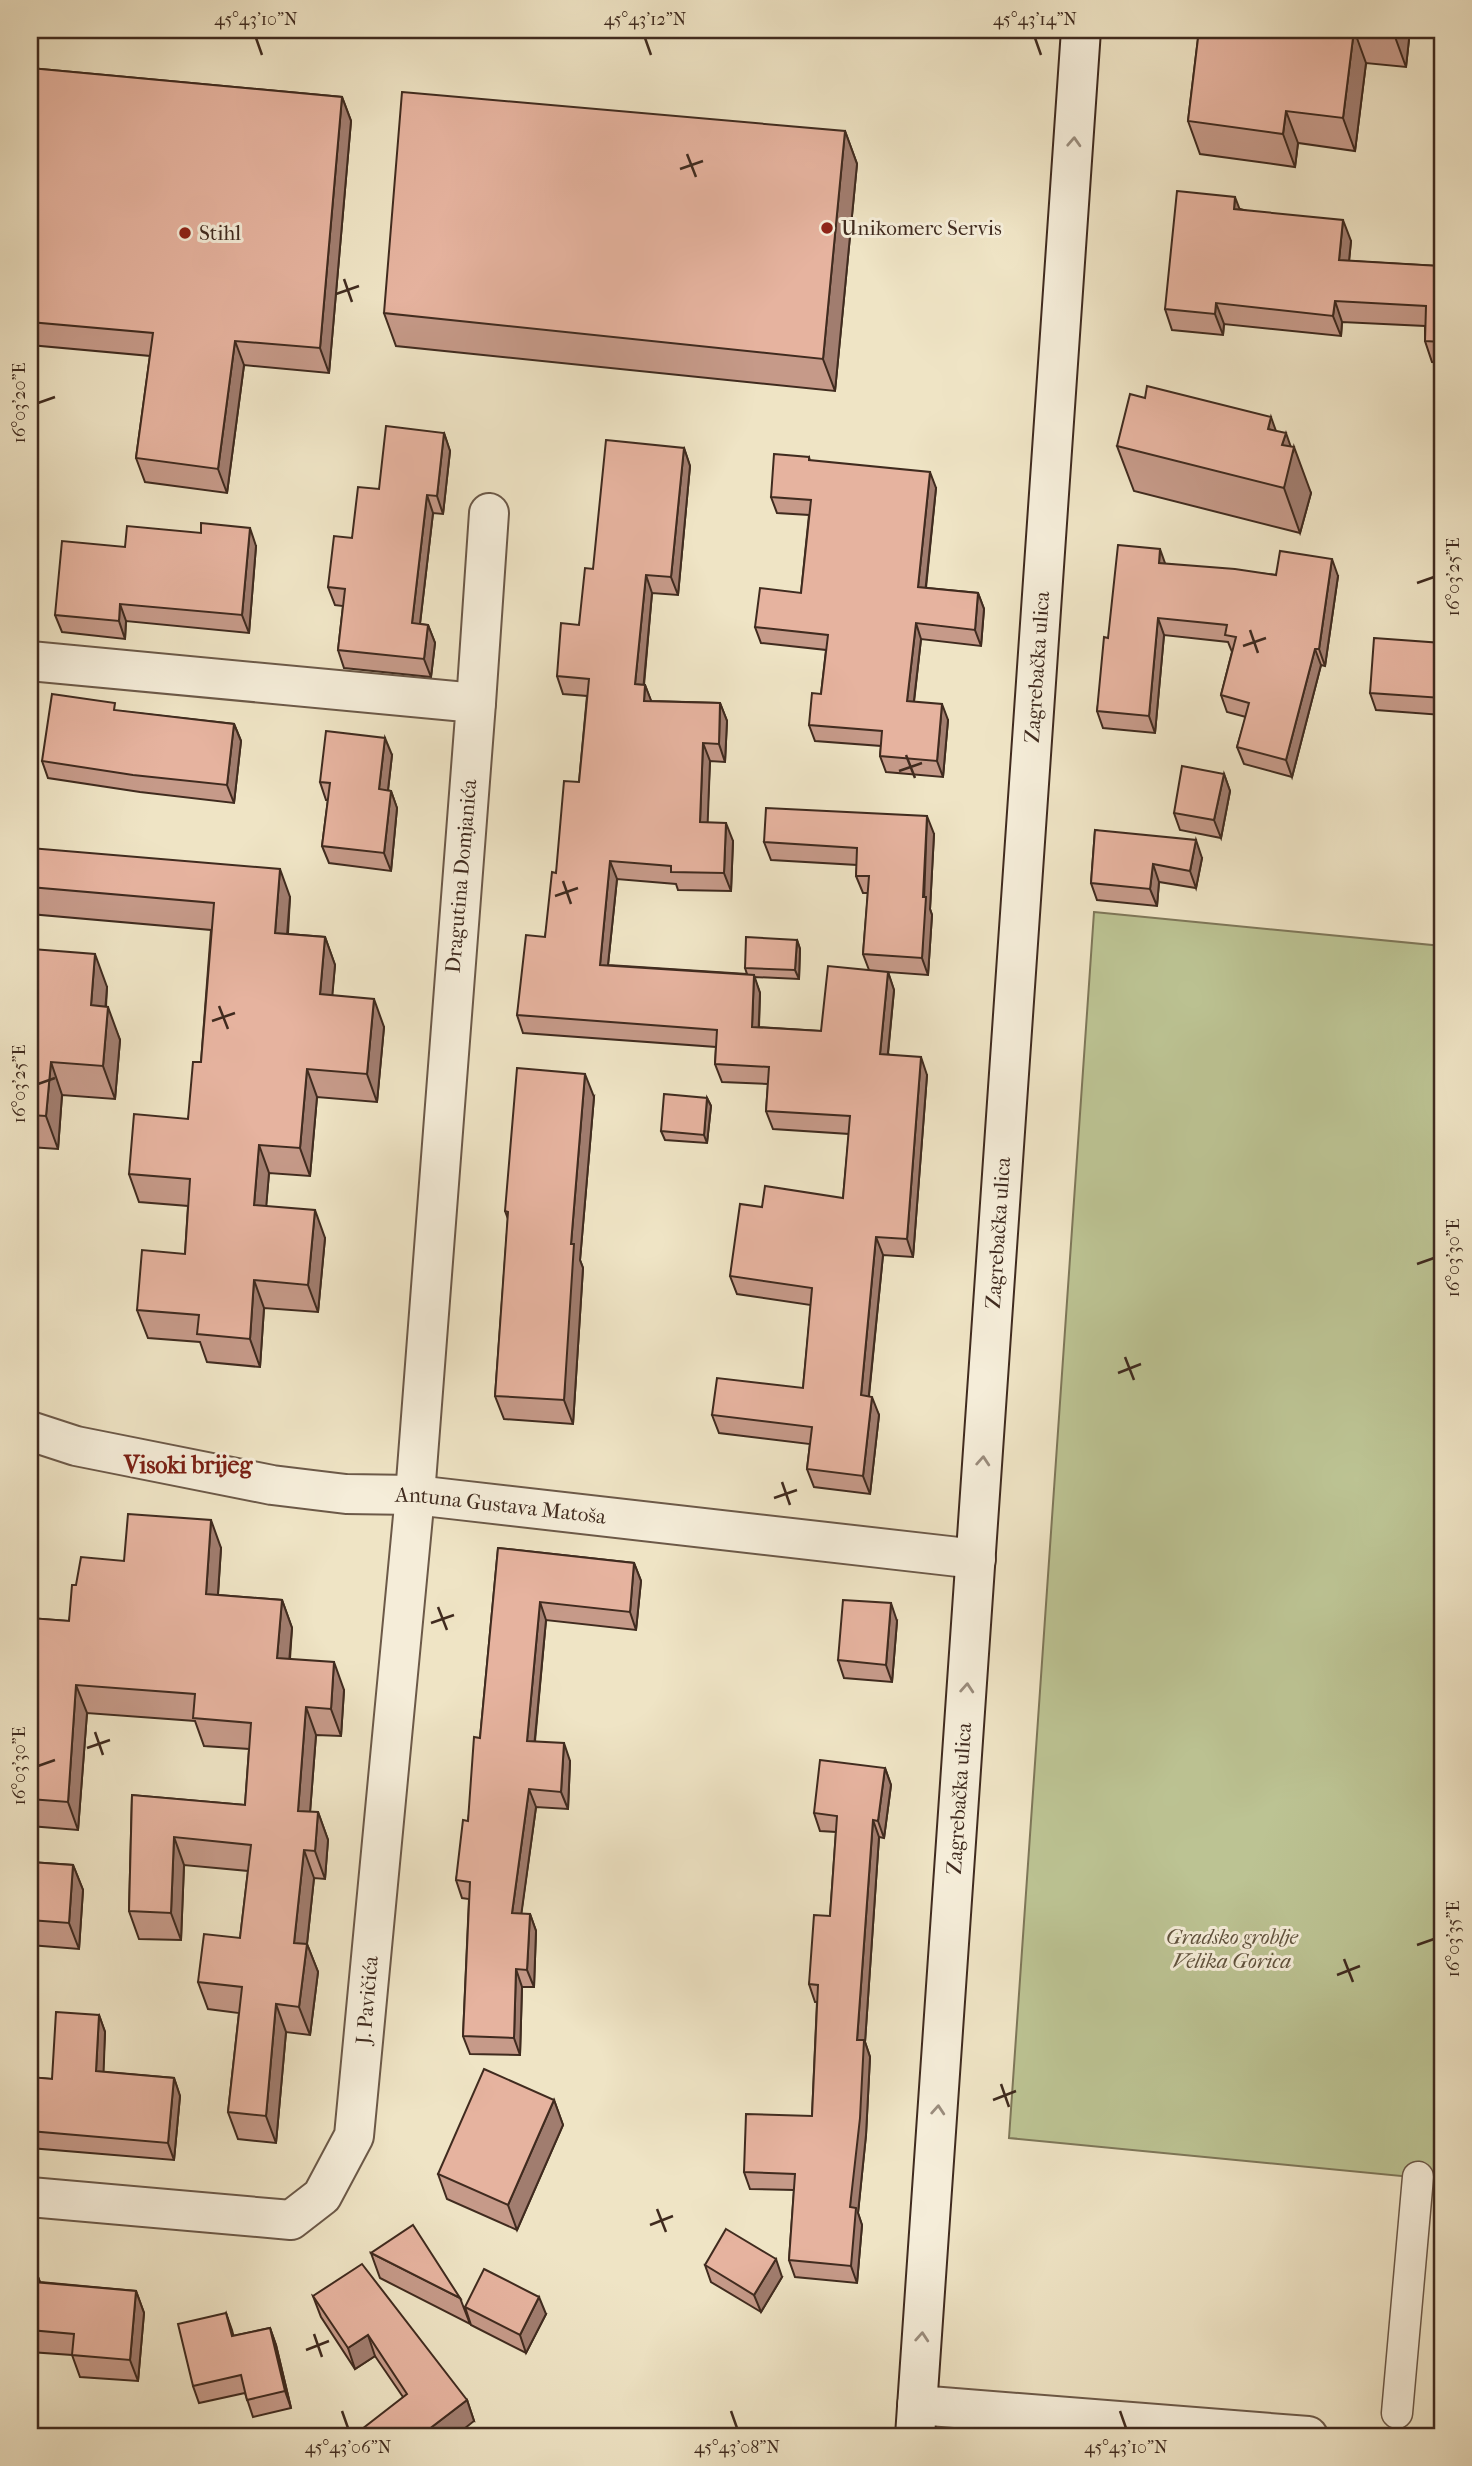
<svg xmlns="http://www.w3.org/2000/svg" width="1472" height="2466" font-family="'IM FELL French Canon',serif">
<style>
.green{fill:#bcc393;stroke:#7e7759;stroke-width:2}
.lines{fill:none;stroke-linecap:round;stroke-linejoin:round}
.pedestrian-casing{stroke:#6c5948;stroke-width:33}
.minor-casing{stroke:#6c5948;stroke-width:42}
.secondary-casing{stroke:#402b1f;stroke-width:42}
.pedestrian{stroke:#f5edd9;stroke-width:30}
.minor{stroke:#f5edd9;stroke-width:38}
.secondary{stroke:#f5edd9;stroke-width:38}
.wall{fill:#c69a89;stroke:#402b1f;stroke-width:2}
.shaded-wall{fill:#a17d6f;stroke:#402b1f;stroke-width:2}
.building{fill:#e6b39f;stroke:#402b1f;stroke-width:2}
.oneway{stroke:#9a8c7c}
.ticks{fill:none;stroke:#402b1f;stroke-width:2.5}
.poi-dot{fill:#8f2418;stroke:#f5edd9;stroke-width:2.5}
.labels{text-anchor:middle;stroke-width:6;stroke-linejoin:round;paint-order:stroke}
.poi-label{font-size:21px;fill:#402b1f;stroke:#f5edd9;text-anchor:start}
.street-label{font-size:21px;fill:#402b1f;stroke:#f5edd9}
.park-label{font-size:21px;font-style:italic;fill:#5f513c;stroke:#f5edd9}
.quarter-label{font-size:24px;font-weight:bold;fill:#7a1f14;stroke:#f5edd9}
.neatline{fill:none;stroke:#402b1f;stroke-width:2.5}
.ticks-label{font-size:18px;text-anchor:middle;fill:#402b1f}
</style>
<rect width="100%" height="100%" fill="#efe4c5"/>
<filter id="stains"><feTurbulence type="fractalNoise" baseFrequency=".00286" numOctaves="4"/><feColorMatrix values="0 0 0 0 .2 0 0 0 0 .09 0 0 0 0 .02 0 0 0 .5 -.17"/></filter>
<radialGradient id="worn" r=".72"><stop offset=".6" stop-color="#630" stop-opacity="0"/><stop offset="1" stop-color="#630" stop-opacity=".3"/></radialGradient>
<polygon class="green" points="1094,912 1442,946 1442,2180 1009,2138"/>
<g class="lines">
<defs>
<polyline id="pedestrian" points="1397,2413 1418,2177"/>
<g id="minor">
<polyline points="30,661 476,703 415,1495 354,2136 322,2196 291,2220 30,2197"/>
<polyline points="476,703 489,513"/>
<path id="s1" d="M30 1431 76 1446 272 1485 346 1494 415 1495 976 1559"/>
<polyline points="917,2405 1308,2436"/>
</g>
<g id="secondary">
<path id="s2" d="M915 2436 1081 30"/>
</g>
</defs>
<use href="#pedestrian" class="pedestrian-casing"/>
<use href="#minor" class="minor-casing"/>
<use href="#secondary" class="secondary-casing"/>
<use href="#pedestrian" class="pedestrian"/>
<use href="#minor" class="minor"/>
<use href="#secondary" class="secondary"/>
</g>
<g class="wall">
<polygon points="1199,30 1410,30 1406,67 1366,63 1355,151 1298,143 1295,167 1200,154 1188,121"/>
<polygon points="30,68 342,97 351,121 329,373 244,365 227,493 145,482 136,458 150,356 30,345"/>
<polygon points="845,131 857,164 835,391 396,346 384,313"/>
<polygon points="1442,192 1442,363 1432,362 1425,341 1425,326 1342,322 1341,336 1224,324 1223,335 1172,330 1165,309 1240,209 1351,241 1349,261 1439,266"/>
<polygon points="1276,431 1311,493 1300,533 1134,491 1117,446"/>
<polygon points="444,433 450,451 443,514 433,513 420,624 428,625 435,643 431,677 344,668 338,650 343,606 335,605 328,587 352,538 379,489"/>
<polygon points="684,448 690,466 678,595 652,593 644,685 645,685 651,701 720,703 727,721 725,762 710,761 707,822 733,841 731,891 678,890 676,884 617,879 608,965 747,974 745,968 797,940 800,949 799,979 754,977 760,993 759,1027 821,1031 869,970 863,954 868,893 863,893 856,876 857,865 771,860 764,842 934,834 930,909 932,915 928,975 888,972 894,990 888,1054 927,1075 913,1257 883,1255 869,1396 879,1415 870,1494 814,1487 807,1469 810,1444 719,1433 712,1415 803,1388 811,1305 737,1294 730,1276 762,1207 843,1198 849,1134 773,1129 766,1111 768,1084 722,1082 715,1064 716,1047 523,1033 517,1015 545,937 556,873 579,782 587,696 563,694 557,676 579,625 593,569"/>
<polygon points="809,457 810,461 936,488 926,588 978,593 984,609 981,646 921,639 914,702 948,720 943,777 886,772 880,756 881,746 815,741 809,725 821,694 826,650 761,643 755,627 801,593 809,515 777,513 771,497"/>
<polygon points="256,546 249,633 126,621 125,639 62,632 55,615 125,547"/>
<polygon points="1165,564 1276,575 1338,576 1325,666 1321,665 1292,777 1244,764 1237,747 1246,717 1227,712 1221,695 1232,652 1228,642 1164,635 1155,733 1103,728 1097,711 1108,638"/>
<polygon points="1442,643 1442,715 1376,710 1370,693"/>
<polygon points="118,711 234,724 241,741 234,803 140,792 48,778 42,761"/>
<polygon points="392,755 388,790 391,791 397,808 391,871 329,863 322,846 328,800 326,800 320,782"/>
<polygon points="1224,774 1230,791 1221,838 1180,830 1174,813"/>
<polygon points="1095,830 1202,858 1196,888 1159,882 1157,906 1097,900 1091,883"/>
<polygon points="30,848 290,897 288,934 325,937 335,965 332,995 384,1027 377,1102 317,1097 310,1176 269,1173 266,1206 325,1238 318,1312 264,1308 260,1367 207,1362 200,1342 148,1338 137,1310 185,1254 188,1206 139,1202 129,1174 188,1119 201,1062 211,930 30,914"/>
<polygon points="30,983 107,987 106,1007 120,1040 115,1099 62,1095 58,1149 30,1147"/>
<polygon points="594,1097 580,1260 583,1268 573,1424 504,1419 495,1396 508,1219 505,1211"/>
<polygon points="707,1098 711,1106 707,1143 665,1140 661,1131"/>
<polygon points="221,1548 218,1595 282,1600 292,1628 290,1659 344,1690 341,1736 316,1735 310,1812 318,1812 328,1840 325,1879 314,1878 307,1944 318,1972 310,2035 286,2032 276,2143 238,2139 228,2112 239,2013 208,2009 198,1982 240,1938 248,1871 184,1865 181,1940 139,1939 129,1911 132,1795 245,1805 249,1749 204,1746 195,1721 87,1713 78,1830 30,1826 30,1618 69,1621 76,1585 124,1561"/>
<polygon points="498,1548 634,1563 641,1581 636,1630 546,1620 535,1741 570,1761 568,1809 536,1807 521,1914 530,1914 536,1931 534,1987 522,1987 520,2055 470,2054 463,2036 469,1899 462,1898 456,1880 468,1821 480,1738"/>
<polygon points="897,1621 892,1682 844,1678 838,1660"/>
<polygon points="885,1768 891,1785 884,1838 879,1837 865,2042 870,2057 866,2135 858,2213 862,2225 857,2283 795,2277 789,2260 794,2190 750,2189 744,2172 812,2116 817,2002 815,2002 809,1984 830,1916 836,1832 820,1831 814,1813"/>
<polygon points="30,1862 73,1865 83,1890 79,1949 30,1945"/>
<polygon points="99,2015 105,2032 103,2072 174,2078 180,2096 174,2160 30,2148 30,2077 52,2079"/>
<polygon points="554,2100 563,2125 517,2230 447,2199 438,2174"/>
<polygon points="371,2253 460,2298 470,2324 380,2278"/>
<polygon points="705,2265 782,2277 761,2312 711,2282"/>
<polygon points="30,2268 35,2269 40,2282 136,2291 144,2313 138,2381 80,2377 72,2355 30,2352"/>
<polygon points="313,2296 467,2400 474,2421 403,2397 375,2356 355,2369 321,2317"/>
<polygon points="465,2307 546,2314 526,2353 471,2325"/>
<polygon points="226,2313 233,2336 270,2328 276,2345 291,2408 253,2417 245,2393 199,2403 193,2386"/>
</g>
<g class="shaded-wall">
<polygon points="1354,30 1366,63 1355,151 1343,118"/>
<polygon points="1395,30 1410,30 1406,67 1394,34"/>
<polygon points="342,97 351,121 329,373 320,348"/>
<polygon points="1286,111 1298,143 1295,167 1283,134"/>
<polygon points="845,131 857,164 835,391 823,359"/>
<polygon points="1235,197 1243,218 1234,209"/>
<polygon points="1343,220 1351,241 1347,281 1339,260"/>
<polygon points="1335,301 1342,322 1341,336 1333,316"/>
<polygon points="1216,303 1224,324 1223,335 1215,314"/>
<polygon points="235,341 244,365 227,493 218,469"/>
<polygon points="1271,417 1287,462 1268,429"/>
<polygon points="444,433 450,451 443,514 437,496"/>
<polygon points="1286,433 1293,453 1294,447 1311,493 1300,533 1284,488 1282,445"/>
<polygon points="684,448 690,466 678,595 671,577"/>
<polygon points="930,472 936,488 924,603 918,587"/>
<polygon points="427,495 433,513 418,640 412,623"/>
<polygon points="250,528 256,546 249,633 242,615"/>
<polygon points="1160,549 1166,566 1159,563"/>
<polygon points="1332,559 1338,576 1325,666 1319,649"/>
<polygon points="646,575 652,593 642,702 635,684"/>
<polygon points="978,593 984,609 981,646 975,630"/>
<polygon points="120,604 126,621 125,639 119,621"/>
<polygon points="1158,618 1164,635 1155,733 1149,716"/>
<polygon points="916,623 921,639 912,717 907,701"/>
<polygon points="428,625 435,643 431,677 424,659"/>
<polygon points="1315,649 1321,665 1292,777 1286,760"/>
<polygon points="645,685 652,703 644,701"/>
<polygon points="720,703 727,721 725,762 719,744"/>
<polygon points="942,704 948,720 943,777 937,761"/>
<polygon points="234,724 241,741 234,803 227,785"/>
<polygon points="385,738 392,755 386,807 379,789"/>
<polygon points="703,743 710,761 707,840 700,822"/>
<polygon points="1224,774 1230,791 1221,838 1214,820"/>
<polygon points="391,791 397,808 391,871 384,853"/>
<polygon points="927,816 934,834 930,909 932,915 928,975 922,958"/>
<polygon points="726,823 733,841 731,891 724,873"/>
<polygon points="1196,840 1202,858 1196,888 1190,871"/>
<polygon points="610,861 617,879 606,983 600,965"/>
<polygon points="1153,864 1159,882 1157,906 1150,889"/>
<polygon points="280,869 290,897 285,961 275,933"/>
<polygon points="325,937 335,965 330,1022 320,994"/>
<polygon points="797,940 800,949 799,979 795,970"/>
<polygon points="95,954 107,987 103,1038 91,1005"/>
<polygon points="888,972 894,990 886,1072 880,1054"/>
<polygon points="754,975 760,993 758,1045 752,1027"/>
<polygon points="374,999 384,1027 377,1102 367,1074"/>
<polygon points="108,1007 120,1040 115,1099 103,1066"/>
<polygon points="921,1057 927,1075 913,1257 907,1239"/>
<polygon points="51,1062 62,1095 58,1149 46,1116"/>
<polygon points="307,1069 317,1097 310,1176 300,1148"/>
<polygon points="585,1074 594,1097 580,1260 583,1268 573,1424 564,1400 571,1244"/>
<polygon points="707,1098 711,1106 707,1143 704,1135"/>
<polygon points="259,1145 269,1173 264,1233 254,1205"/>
<polygon points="315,1210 325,1238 318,1312 308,1285"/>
<polygon points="876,1237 883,1255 867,1413 861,1395"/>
<polygon points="254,1280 264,1308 260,1367 250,1339"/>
<polygon points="872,1397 879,1415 870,1494 863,1476"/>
<polygon points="211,1520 221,1548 216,1622 206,1594"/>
<polygon points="634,1563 641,1581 636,1630 630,1612"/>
<polygon points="282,1600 292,1628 287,1686 277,1658"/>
<polygon points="540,1602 546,1620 533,1758 527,1741"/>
<polygon points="891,1603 897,1621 892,1682 886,1665"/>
<polygon points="334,1662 344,1690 341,1736 331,1709"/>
<polygon points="76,1685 87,1713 78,1830 68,1802"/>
<polygon points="306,1707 316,1735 308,1838 298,1811"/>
<polygon points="564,1743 570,1761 568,1809 561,1792"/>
<polygon points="885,1768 891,1785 884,1838 878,1821"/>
<polygon points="529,1789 536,1807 519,1931 512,1913"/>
<polygon points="318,1812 328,1840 325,1879 315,1851"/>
<polygon points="873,1820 879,1837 865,2042 870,2057 866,2135 858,2213 862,2225 857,2283 851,2266 850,2207 857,2040"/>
<polygon points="174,1837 184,1865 181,1940 171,1913"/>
<polygon points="304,1850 314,1878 304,1971 294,1943"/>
<polygon points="73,1865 83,1890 79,1949 69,1923"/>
<polygon points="530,1914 536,1931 534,1987 527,1970"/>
<polygon points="307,1944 318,1972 310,2035 299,2007"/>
<polygon points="516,1969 522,1987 520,2055 514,2038"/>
<polygon points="276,2004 286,2032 276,2143 266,2116"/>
<polygon points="99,2015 105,2032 103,2088 96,2071"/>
<polygon points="174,2078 180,2096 174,2160 168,2143"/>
<polygon points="554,2100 563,2125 517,2230 508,2205"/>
<polygon points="776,2259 782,2277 761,2312 754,2295"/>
<polygon points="35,2269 43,2290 34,2282"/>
<polygon points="136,2291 144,2313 138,2381 130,2360"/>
<polygon points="539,2297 546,2314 526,2353 520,2335"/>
<polygon points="226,2313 232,2330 238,2354 232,2336"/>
<polygon points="270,2328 276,2345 291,2408 285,2391"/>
<polygon points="368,2335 375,2356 355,2369 348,2348"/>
<polygon points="467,2400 474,2421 455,2436 420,2436"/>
</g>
<g class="building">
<polygon points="1199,30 1395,30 1394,34 1354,30 1343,118 1286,111 1283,134 1188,121"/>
<polygon points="30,68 342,97 320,348 235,341 218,469 136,458 153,333 30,322"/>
<polygon points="402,92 845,131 823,359 384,313"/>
<polygon points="1177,191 1235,197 1234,209 1343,220 1339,260 1439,266 1442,192 1442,342 1425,341 1426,306 1335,301 1333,316 1216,303 1215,314 1165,309"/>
<polygon points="1147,386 1271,417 1268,429 1286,433 1282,445 1294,447 1284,488 1117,446 1130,394 1145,398"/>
<polygon points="386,426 444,433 437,496 427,495 412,623 428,625 424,659 338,650 345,589 328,587 334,536 352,538 358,487 379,489"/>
<polygon points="606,440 684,448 671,577 646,575 635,684 645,685 644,701 720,703 719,744 703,743 700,822 726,823 724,873 671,872 671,866 610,861 600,965 754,975 752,1027 821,1031 828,966 888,972 880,1054 921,1057 907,1239 876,1237 861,1395 872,1397 863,1476 807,1469 812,1427 712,1415 717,1378 803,1388 812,1288 730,1276 740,1204 762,1207 765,1186 843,1198 850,1116 766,1111 769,1067 715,1064 717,1030 517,1015 526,935 545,937 552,872 556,873 564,781 579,782 589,679 557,676 561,623 579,625 585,568 593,569"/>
<polygon points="774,454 809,457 809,460 930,472 918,587 978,593 975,630 916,623 907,701 942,704 937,761 880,756 882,731 809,725 812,693 821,694 828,635 755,627 760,588 801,593 811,500 771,497"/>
<polygon points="201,523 250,528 242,615 120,604 119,621 55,615 62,541 125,547 127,526 201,533"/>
<polygon points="1118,545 1160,549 1159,563 1235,569 1276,575 1280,551 1332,559 1319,649 1315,649 1286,760 1237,747 1249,703 1221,695 1236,637 1225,635 1227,625 1158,618 1149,716 1097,711 1104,637 1108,638"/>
<polygon points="1374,638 1442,643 1442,698 1370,693"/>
<polygon points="52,694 115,703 114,710 234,724 227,785 133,775 42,761"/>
<polygon points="326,731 385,738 379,789 391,791 384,853 322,846 330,783 320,782"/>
<polygon points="1182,766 1224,774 1214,820 1174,813"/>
<polygon points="766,808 927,816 923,897 926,897 922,958 863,954 869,876 856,876 857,848 764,842"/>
<polygon points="1095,830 1196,840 1190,871 1153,864 1150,889 1091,883"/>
<polygon points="30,848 280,869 275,933 325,937 320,994 374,999 367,1074 307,1069 300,1148 259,1145 254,1205 315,1210 308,1285 254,1280 250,1339 197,1334 199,1315 137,1310 142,1250 185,1254 190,1179 129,1174 134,1114 188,1119 193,1062 201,1062 214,903 30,887"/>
<polygon points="746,937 797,940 795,970 745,968"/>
<polygon points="32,949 95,954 91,1005 108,1007 103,1066 51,1062 46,1116 30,1115 30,983"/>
<polygon points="517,1068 585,1074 571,1244 574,1244 564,1400 495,1396 508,1212 505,1211"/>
<polygon points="664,1094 707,1098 704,1135 661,1131"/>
<polygon points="128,1514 211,1520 206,1594 282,1600 277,1658 334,1662 331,1709 306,1707 298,1811 318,1812 315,1851 304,1850 294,1943 307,1944 299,2007 276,2004 266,2116 228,2112 242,1987 198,1982 204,1934 240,1938 251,1845 174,1837 171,1913 129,1911 132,1795 245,1805 251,1723 193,1718 195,1694 76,1685 68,1802 30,1799 30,1618 69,1621 72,1585 76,1585 81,1557 124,1561"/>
<polygon points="498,1548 634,1563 630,1612 540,1602 527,1741 564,1743 561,1792 529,1789 512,1913 530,1914 527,1970 516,1969 514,2038 463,2036 470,1882 456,1880 463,1820 468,1821 474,1737 480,1738"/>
<polygon points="843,1600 891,1603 886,1665 838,1660"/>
<polygon points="820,1760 885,1768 878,1821 873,1820 857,2040 864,2040 860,2118 850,2207 856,2208 851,2266 789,2260 795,2174 744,2172 746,2114 812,2116 818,1985 809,1984 814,1915 830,1916 837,1816 814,1813"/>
<polygon points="30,1862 73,1865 69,1923 30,1920"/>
<polygon points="56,2012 99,2015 96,2071 174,2078 168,2143 30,2131 30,2077 52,2079"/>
<polygon points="484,2069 554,2100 508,2205 438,2174"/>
<polygon points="413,2225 460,2298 371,2253"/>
<polygon points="726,2229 776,2259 754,2295 705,2265"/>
<polygon points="362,2264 467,2400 420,2436 353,2436 407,2394 368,2335 348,2348 313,2296"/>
<polygon points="30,2268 35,2269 34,2282 136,2291 130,2360 72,2355 74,2334 30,2330"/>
<polygon points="484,2269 539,2297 520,2335 465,2307"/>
<polygon points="226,2313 232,2336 270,2328 285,2391 247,2400 241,2375 193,2386 178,2324"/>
</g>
<defs><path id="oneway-chevron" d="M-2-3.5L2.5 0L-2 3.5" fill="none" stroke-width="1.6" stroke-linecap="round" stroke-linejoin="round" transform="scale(1.75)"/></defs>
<g class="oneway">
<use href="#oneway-chevron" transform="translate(1074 142) rotate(-87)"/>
<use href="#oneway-chevron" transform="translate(983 1461) rotate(-86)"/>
<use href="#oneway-chevron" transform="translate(967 1688) rotate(-86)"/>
<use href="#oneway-chevron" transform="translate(938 2110) rotate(-86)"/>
<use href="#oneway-chevron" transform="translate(922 2337) rotate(-86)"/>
</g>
<path class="ticks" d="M256 38 262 55M645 38 651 55M1035 38 1041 55M687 154 696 177M680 169 703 161M344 279 352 302M336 294 359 286M38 403 55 397M1417 583 1434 577M1250 630 1258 653M1243 646 1266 638M906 755 915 778M899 771 922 763M563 881 571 904M555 896 578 888M219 1006 228 1029M212 1021 235 1013M38 1084 55 1078M1417 1264 1434 1258M1125 1357 1134 1380M1118 1373 1141 1364M782 1482 790 1505M774 1498 797 1490M438 1607 447 1630M431 1623 454 1615M95 1732 103 1755M87 1748 110 1740M38 1766 55 1760M1417 1945 1434 1939M1344 1959 1353 1982M1337 1975 1360 1966M1001 2084 1009 2107M993 2100 1016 2091M657 2209 666 2232M650 2225 673 2216M314 2334 322 2357M306 2350 329 2341M342 2411 348 2428M731 2411 737 2428M1120 2411 1126 2428"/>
<g class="poi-dot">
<circle cx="827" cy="228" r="7"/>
<circle cx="185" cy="233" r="7"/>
</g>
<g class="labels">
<g class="poi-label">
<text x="841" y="235">Unikomerc Servis</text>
<text x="199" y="240">Stihl</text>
</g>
<g class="street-label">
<text dy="7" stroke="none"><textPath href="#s2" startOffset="1773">Zagrebačka ulica</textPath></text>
<text transform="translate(461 876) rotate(-85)" y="7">Dragutina Domjanića</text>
<text dy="7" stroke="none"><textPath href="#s2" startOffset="1206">Zagrebačka ulica</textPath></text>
<text dy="7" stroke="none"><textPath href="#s1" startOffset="478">Antuna Gustava Matoša</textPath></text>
<text dy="7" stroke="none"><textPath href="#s2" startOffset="639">Zagrebačka ulica</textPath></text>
<text transform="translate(367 2000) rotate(-85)" y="7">J. Pavičića</text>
</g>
<g class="park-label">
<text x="1232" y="1944">Gradsko groblje<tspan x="1232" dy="24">Velika Gorica</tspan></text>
</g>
<g class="quarter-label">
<text x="188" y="1473">Visoki brijeg</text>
</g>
</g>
<rect width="1472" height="2466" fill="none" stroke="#efe4c5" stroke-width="77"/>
<rect x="38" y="38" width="1396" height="2390" class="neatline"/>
<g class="ticks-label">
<text x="256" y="25">45°43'10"N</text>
<text x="645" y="25">45°43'12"N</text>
<text x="1035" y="25">45°43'14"N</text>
<text transform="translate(19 403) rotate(-90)" y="6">16°03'20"E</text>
<text transform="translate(1453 577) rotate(-90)" y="6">16°03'25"E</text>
<text transform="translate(19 1084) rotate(-90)" y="6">16°03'25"E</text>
<text transform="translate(1453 1258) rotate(-90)" y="6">16°03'30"E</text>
<text transform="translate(19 1766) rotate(-90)" y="6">16°03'30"E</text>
<text transform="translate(1453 1939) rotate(-90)" y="6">16°03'35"E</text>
<text x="348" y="2453">45°43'06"N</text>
<text x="737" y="2453">45°43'08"N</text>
<text x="1126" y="2453">45°43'10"N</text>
</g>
<rect width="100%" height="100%" filter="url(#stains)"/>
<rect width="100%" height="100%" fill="url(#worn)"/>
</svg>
